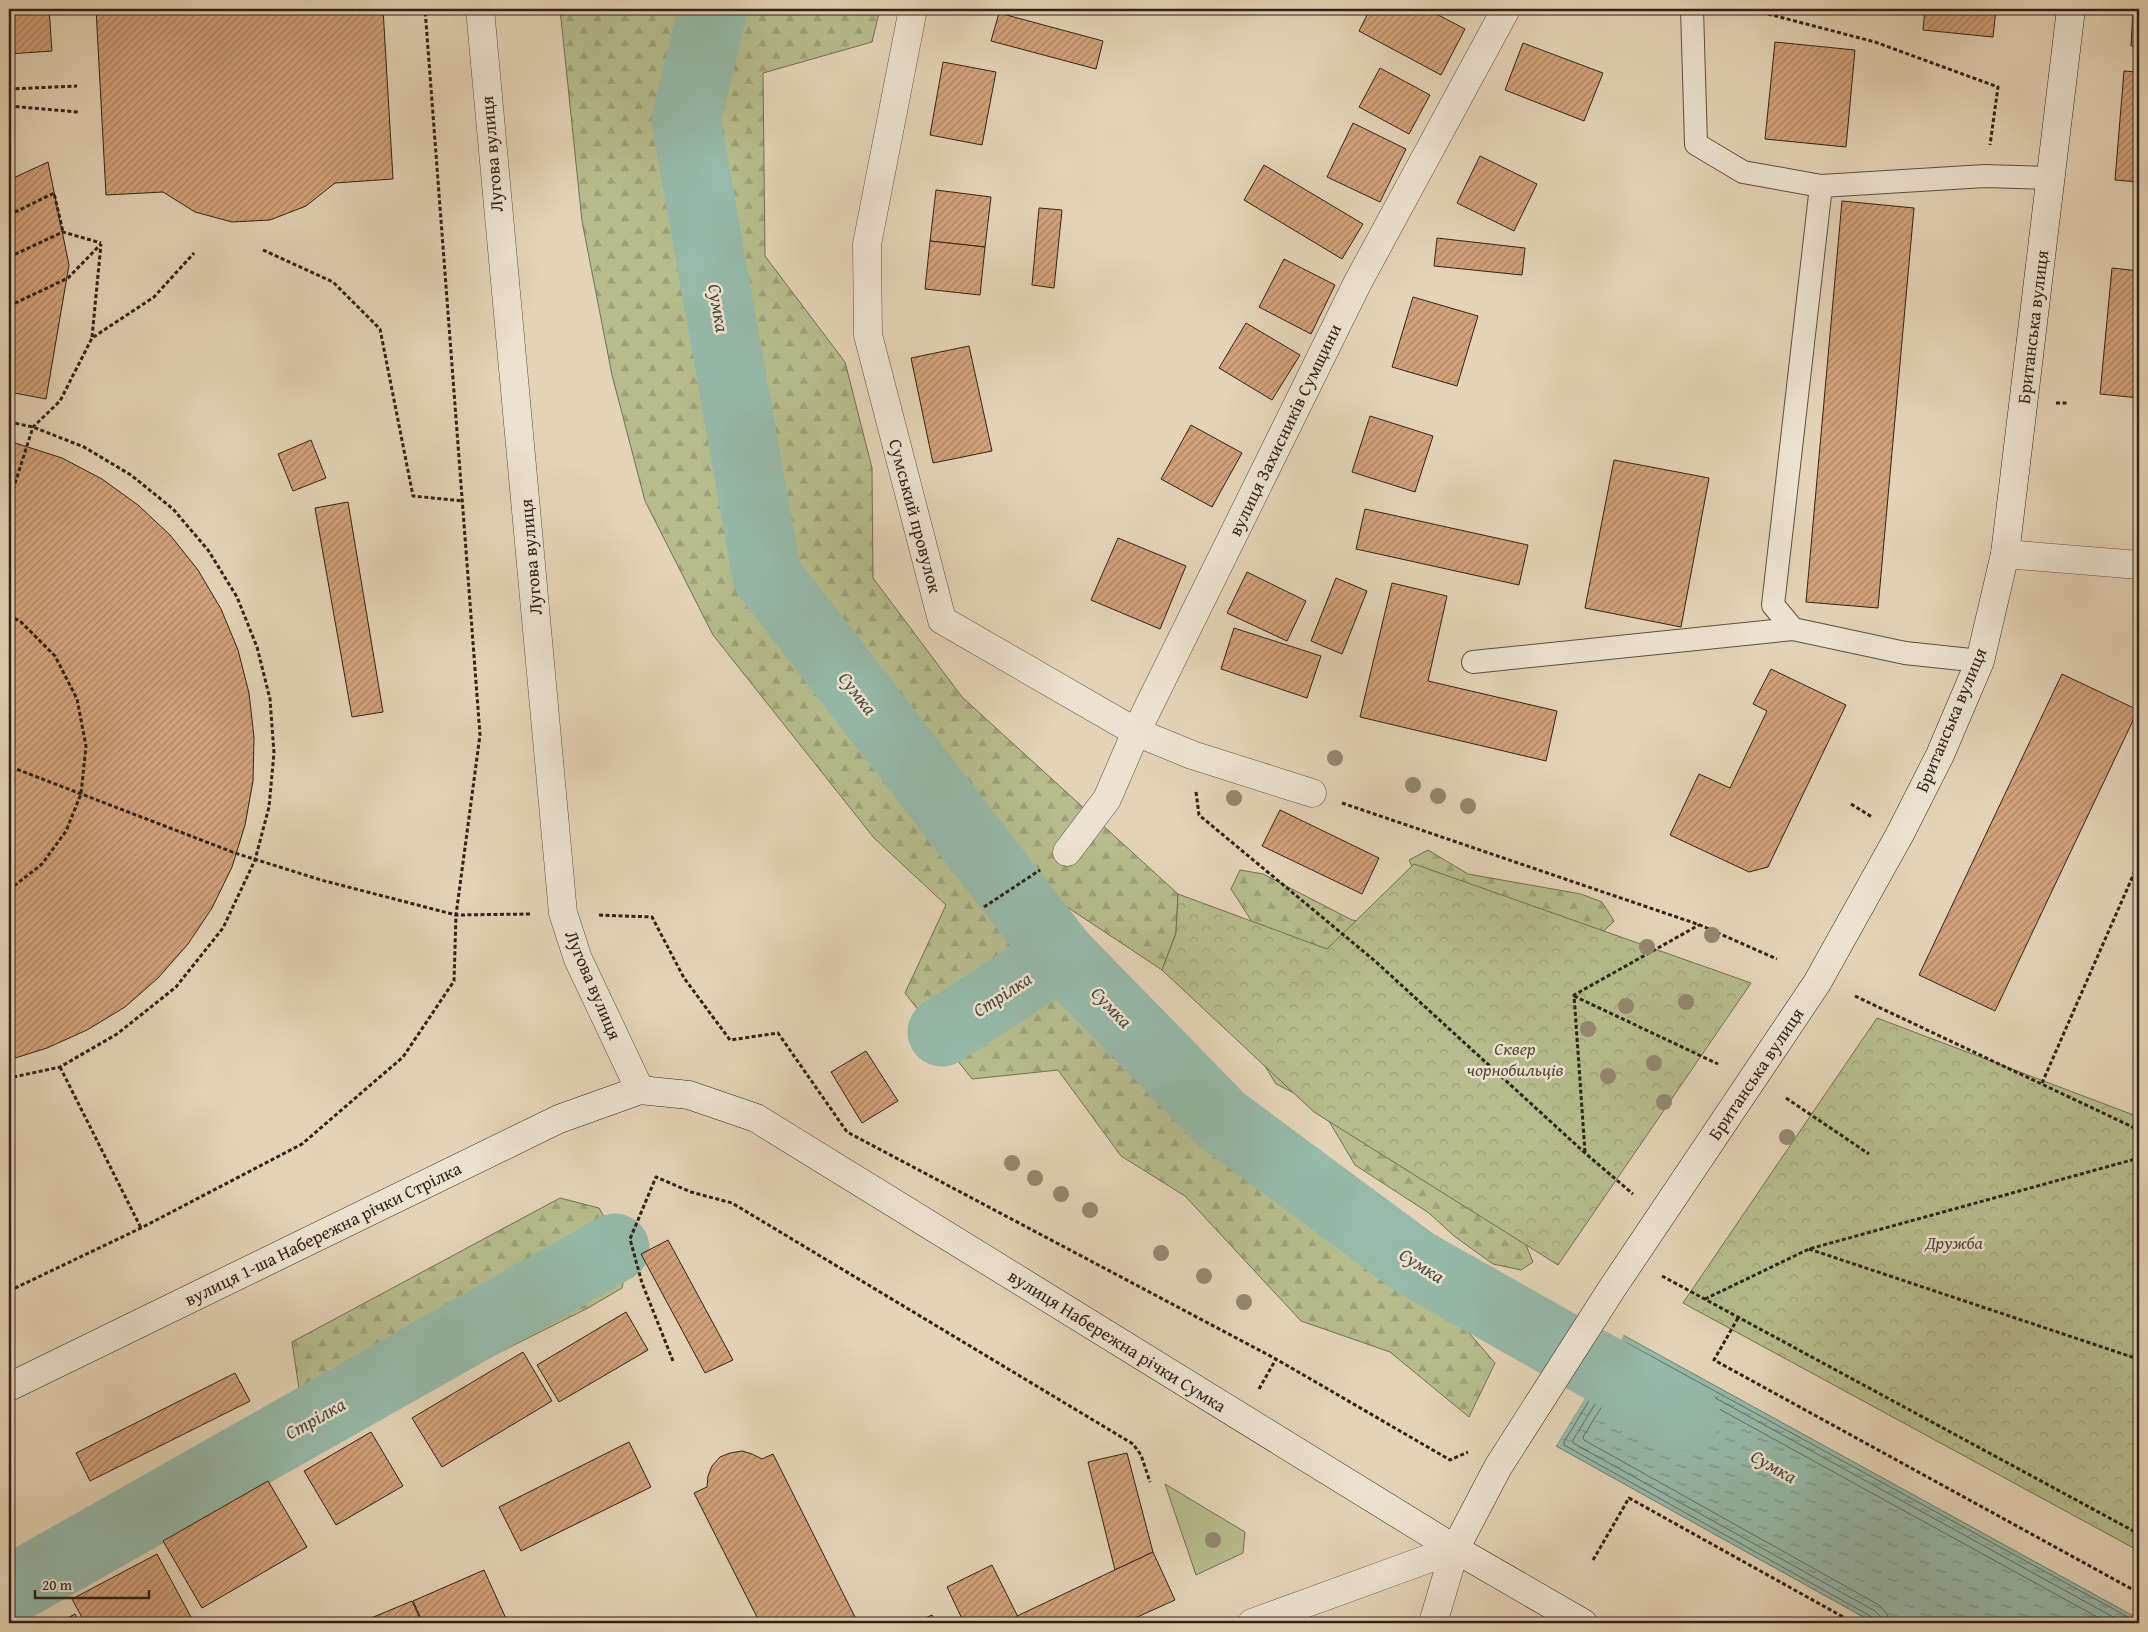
<svg xmlns="http://www.w3.org/2000/svg" width="2148" height="1632" font-family="'Gentium Book Plus',serif">
<style>
.grass{fill:#b6bc8d;stroke:#726f52}
.forest{fill:url(#forest-firs);stroke:#726f52}
.park{fill:url(#park-crowns);stroke:#726f52}
.water{fill:url(#water-ripples);stroke:#6d7d6f}
.pier{fill:#e4d3b6}
.lines{fill:none;stroke-linecap:round;stroke-linejoin:round}
.shore{stroke:#626e60;stroke-width:1}
.river{stroke:#96b9a9;stroke-width:69}
.building{fill:url(#building-hatch);stroke:#2f2218}
.service-casing{stroke:#5c4e40;stroke-width:24}
.minor-casing{stroke:#5c4e40;stroke-width:29}
.tertiary-casing{stroke:#5c4e40;stroke-width:29}
.secondary-casing{stroke:#2f2218;stroke-width:29}
.path{stroke:#2f2218;stroke-width:3;stroke-dasharray:4 2.5;stroke-linecap:butt}
.service{stroke:#ede2d0;stroke-width:22}
.minor{stroke:#ede2d0;stroke-width:28}
.tertiary{stroke:#ede2d0;stroke-width:28}
.secondary{stroke:#ede2d0;stroke-width:28}
.tree{fill:#93876f}
.labels{text-anchor:middle;stroke-width:5;stroke-linejoin:round;paint-order:stroke}
.street-label{font-size:18px;fill:#2f2218;stroke:#ede2d0}
.park-label{font-size:18px;font-style:italic;fill:#514835;stroke:#ede2d0}
.water-label{font-size:19px;font-style:italic;fill:#49483c;stroke:#ede2d0}
</style>
<defs>
<pattern id="forest-firs" width="22" height="20" patternUnits="userSpaceOnUse" patternTransform="scale(1.25)"><rect width="22" height="20" fill="#b6bc8d"/><path d="M5 1l3.5 6h-7zM16 11l3.5 6h-7z" fill="#9da179"/></pattern>
<pattern id="park-crowns" width="20" height="18" patternUnits="userSpaceOnUse" patternTransform="scale(1.25)"><rect width="20" height="18" fill="#b6bc8d"/><path d="M2 6a3 3 0 1 1 6 0M12 15a3 3 0 1 1 6 0" fill="none" stroke="#9da179"/></pattern>
<pattern id="water-ripples" width="26" height="14" patternUnits="userSpaceOnUse" patternTransform="scale(1.25)"><rect width="26" height="14" fill="#96b9a9"/><path d="M2 4q2-2 4 0t4 0M15 11q2-2 4 0t4 0" fill="none" stroke="#7b9689"/></pattern>
<pattern id="building-hatch" width="6" height="6" patternUnits="userSpaceOnUse" patternTransform="scale(1.25)"><rect width="6" height="6" fill="#d3a17a"/><path d="M-1 1l2-2M0 6l6-6M5 7l2-2" fill="none" stroke="#ac8363"/></pattern>
</defs>
<rect width="100%" height="100%" fill="#e4d3b6"/>
<filter id="stains"><feTurbulence type="fractalNoise" baseFrequency=".004" numOctaves="4"/><feColorMatrix values="0 0 0 0 .2 0 0 0 0 .09 0 0 0 0 .02 0 0 0 .5 -.17"/></filter>
<radialGradient id="worn" r=".72"><stop offset=".6" stop-color="#630" stop-opacity="0"/><stop offset="1" stop-color="#630" stop-opacity=".3"/></radialGradient>
<polygon class="grass" points="1165,1484 1245,1532 1243,1553 1196,1575"/>
<g class="forest">
<polygon points="560,9 880,9 872,42 763,73 765,256 845,362 872,468 873,578 962,697 1178,894 1176,933 1162,970 1040,889 1078,970 1113,999 1112,1057 1213,1124 1246,1171 1362,1234 1419,1261 1450,1311 1495,1363 1469,1417 1390,1352 1301,1321 1185,1196 1121,1156 1058,1070 972,1079 905,993 946,905 874,838 713,635 645,501 612,375 582,221"/>
<polygon points="1428,850 1468,874 1581,894 1602,902 1614,921 1598,937 1295,989 1231,889 1240,870 1263,874 1352,920 1376,923 1428,900 1409,860"/>
<polygon points="1236,1019 1524,1240 1533,1262 1521,1270 1493,1264 1454,1236 1429,1213 1355,1165 1320,1106 1276,1084"/>
<polygon points="560,1198 599,1208 628,1259 622,1288 588,1308 308,1448 292,1342"/>
</g>
<g class="park">
<polygon points="1414,864 1751,983 1558,1265 1314,1112 1162,970 1176,933 1178,894 1327,949"/>
<polygon points="1877,1018 2139,1117 2139,1551 1683,1303"/>
</g>
<polygon class="water" points="1623,1335 2139,1619 2139,1623 1874,1623 1556,1446"/>
<polygon class="pier" points="1625,1333 1556,1446 1555,1448 1554,1445 1621,1334"/>
<g class="lines">
<g class="shore">
<polyline points="1875,1623 1872,1617 1564,1445 1564,1442 1624,1343 1627,1343 2139,1623"/>
<polyline points="1881,1623 1880,1616 1875,1611 1573,1443 1573,1440 1627,1352 1630,1351 2124,1623"/>
<polyline points="1889,1623 1887,1614 1879,1605 1584,1440 1583,1437 1629,1362 1632,1361 2108,1623"/>
</g>
<g class="river">
<polyline points="713,9 686,120 767,576 1061,955 1222,1120 1415,1263 1686,1416"/>
<polyline points="942,1032 1061,955"/>
<polyline points="14,1588 615,1248"/>
</g>
</g>
<g class="building">
<polygon points="9,9 49,9 52,51 9,54"/>
<polygon points="96,9 383,9 393,179 335,183 306,206 270,220 232,222 195,212 163,192 106,195"/>
<polygon points="1370,9 1427,9 1465,29 1441,75 1359,31"/>
<polygon points="1925,9 1996,9 1993,37 1923,30"/>
<polygon points="2133,9 2139,9 2139,47 2131,46"/>
<polygon points="999,13 1103,41 1096,69 991,41"/>
<polygon points="1775,42 1855,50 1846,147 1765,139"/>
<polygon points="1523,43 1603,73 1584,121 1505,90"/>
<polygon points="943,62 996,72 982,145 930,135"/>
<polygon points="1380,68 1430,95 1409,134 1359,107"/>
<polygon points="2124,71 2139,72 2139,182 2115,180"/>
<polygon points="1353,123 1406,149 1380,202 1327,177"/>
<polygon points="1480,156 1537,184 1514,231 1457,203"/>
<polygon points="48,162 69,265 46,399 9,392 9,180"/>
<polygon points="1264,165 1363,224 1342,259 1244,200"/>
<polygon points="936,190 991,197 985,247 930,241"/>
<polygon points="1842,201 1914,208 1878,608 1806,602"/>
<polygon points="1039,208 1062,210 1054,288 1032,285"/>
<polygon points="1437,238 1525,248 1522,275 1434,266"/>
<polygon points="930,241 985,247 980,295 925,289"/>
<polygon points="1284,259 1335,285 1311,334 1259,307"/>
<polygon points="2112,268 2139,271 2139,398 2100,394"/>
<polygon points="1413,297 1478,316 1457,386 1392,367"/>
<polygon points="1246,323 1300,355 1272,400 1219,368"/>
<polygon points="969,346 992,451 933,463 911,358"/>
<polygon points="1370,416 1433,436 1415,492 1352,472"/>
<polygon points="1191,425 1242,453 1212,507 1161,479"/>
<polygon points="311,440 326,478 293,491 278,454"/>
<polygon points="9,441 62,458 102,479 138,505 170,535 198,570 221,609 238,650 249,693 254,737 253,781 245,825 232,867 212,908 188,944 158,978 125,1007 87,1030 47,1048 9,1060"/>
<polygon points="1614,460 1709,478 1681,627 1585,608"/>
<polygon points="348,502 383,712 352,717 315,508"/>
<polygon points="1365,509 1528,545 1519,585 1356,549"/>
<polygon points="1118,538 1186,566 1160,629 1091,600"/>
<polygon points="1247,572 1306,601 1287,641 1227,613"/>
<polygon points="1336,578 1367,591 1342,654 1311,641"/>
<polygon points="1392,583 1447,596 1428,681 1557,711 1546,761 1360,717"/>
<polygon points="1234,628 1321,656 1307,698 1221,669"/>
<polygon points="1771,669 1846,705 1768,867 1749,872 1670,835 1699,774 1730,788 1767,711 1753,704"/>
<polygon points="2062,674 2138,710 1995,1011 1919,975"/>
<polygon points="1280,810 1379,858 1362,894 1262,846"/>
<polygon points="866,1051 898,1101 862,1123 831,1072"/>
<polygon points="668,1240 733,1360 705,1373 641,1254"/>
<polygon points="626,1312 648,1350 559,1402 537,1365"/>
<polygon points="523,1352 552,1401 442,1467 412,1418"/>
<polygon points="235,1373 250,1401 90,1481 76,1453"/>
<polygon points="371,1432 403,1486 336,1525 304,1471"/>
<polygon points="629,1442 651,1487 521,1551 499,1507"/>
<polygon points="742,1451 752,1454 762,1459 773,1454 858,1623 760,1623 694,1493 707,1487 708,1476 712,1466 720,1457 730,1453"/>
<polygon points="1127,1453 1153,1552 1115,1570 1088,1462"/>
<polygon points="268,1481 307,1547 202,1608 163,1541"/>
<polygon points="1153,1552 1175,1600 1124,1623 1021,1623 1017,1616"/>
<polygon points="157,1554 192,1619 184,1623 85,1623 72,1599"/>
<polygon points="992,1565 1021,1623 964,1623 947,1587"/>
<polygon points="484,1570 508,1623 423,1623 413,1601"/>
<polygon points="412,1601 422,1623 359,1623"/>
<polygon points="75,1614 80,1623 58,1623"/>
<polygon points="932,1615 937,1623 915,1623"/>
</g>
<g class="lines">
<defs>
<g id="service">
<polyline points="1692,9 1696,144 1743,172 1821,186"/>
<polyline points="1980,661 1905,653 1793,629 1773,605 1821,186 1985,176 2051,178"/>
<polyline points="1473,662 1793,629"/>
</g>
<g id="minor">
<path d="M480 9C505 311 536 612 563 913L578 959 640 1090"/>
<polyline points="913,9 867,244 868,335 942,620 1136,732 1192,755 1312,793"/>
<polyline points="2005,554 2139,565"/>
<polyline points="1067,852 1107,799 1136,732 1358,282 1506,9"/>
<polyline points="1433,1623 1455,1549"/>
</g>
<polyline id="tertiary" points="1252,1623 1455,1549"/>
<g id="secondary">
<polyline points="9,1387 559,1119 640,1090 689,1095 756,1118 1455,1549 1583,1623"/>
<polyline points="1455,1549 1498,1467 1611,1290 1817,983 1900,834 1940,755 1980,661 2005,554 2071,9"/>
</g>
</defs>
<use href="#service" class="service-casing"/>
<use href="#minor" class="minor-casing"/>
<use href="#tertiary" class="tertiary-casing"/>
<use href="#secondary" class="secondary-casing"/>
<g class="path">
<polyline points="1749,9 1875,42 1998,87 1990,145"/>
<polyline points="9,89 77,86"/>
<polyline points="9,106 78,112"/>
<polyline points="9,215 54,193 63,232"/>
<polyline points="263,250 333,282 380,329 413,496 463,501"/>
<polyline points="9,257 63,232 101,243"/>
<polyline points="9,306 68,278 101,244"/>
<polyline points="92,337 101,244"/>
<polyline points="2056,403 2068,403"/>
<polyline points="9,422 33,427 84,447 131,475 173,509 208,550 237,597 257,647 270,699 274,753 269,807 255,860 223,928 176,987 117,1034 60,1067 9,1078"/>
<polyline points="9,502 33,427 60,401 92,338 154,297 194,253"/>
<polyline points="9,615 21,622 55,656 77,699 86,746 81,794 66,831 42,864 9,890"/>
<path d="M9 727C13 740 14 759 9 772"/>
<polyline points="11,767 235,853 321,880 456,915 531,914"/>
<polyline points="1196,792 1199,815 1375,961 1585,1153 1633,1194"/>
<polyline points="1342,803 1700,925 1777,959"/>
<polyline points="1851,804 1872,817"/>
<polyline points="984,907 1040,870"/>
<polyline points="599,915 652,917 684,978 730,1040 778,1033 847,1132 1276,1359 1450,1460 1468,1452"/>
<polyline points="1574,996 1718,1064"/>
<polyline points="1855,996 2139,1130"/>
<polyline points="60,1067 141,1228"/>
<polyline points="2042,1083 2139,862"/>
<polyline points="1786,1098 1869,1154"/>
<polyline points="1585,1152 1574,995 1699,925"/>
<polyline points="1809,1249 2135,1358 2139,1362"/>
<polyline points="1662,1276 2139,1534"/>
<polyline points="9,1291 141,1228 302,1144 403,1057 454,981 456,915 480,735 425,9"/>
<polyline points="1705,1299 1809,1249 2139,1158"/>
<polyline points="1738,1318 1714,1360 2139,1593"/>
<polyline points="673,1361 642,1283 630,1239 656,1177 691,1192 732,1203 1133,1444 1141,1455 1150,1482"/>
<polyline points="1259,1389 1276,1359"/>
<polyline points="1593,1560 1629,1498 1854,1623"/>
</g>
<use href="#service" class="service"/>
<use href="#minor" class="minor"/>
<use href="#tertiary" class="tertiary"/>
<use href="#secondary" class="secondary"/>
</g>
<g class="tree">
<circle cx="1335" cy="758" r="8"/>
<circle cx="1413" cy="785" r="8"/>
<circle cx="1438" cy="796" r="8"/>
<circle cx="1234" cy="798" r="8"/>
<circle cx="1468" cy="806" r="8"/>
<circle cx="1712" cy="935" r="8"/>
<circle cx="1647" cy="947" r="8"/>
<circle cx="1686" cy="1002" r="8"/>
<circle cx="1626" cy="1006" r="8"/>
<circle cx="1588" cy="1029" r="8"/>
<circle cx="1654" cy="1063" r="8"/>
<circle cx="1608" cy="1076" r="8"/>
<circle cx="1664" cy="1102" r="8"/>
<circle cx="1787" cy="1137" r="8"/>
<circle cx="1012" cy="1163" r="8"/>
<circle cx="1035" cy="1178" r="8"/>
<circle cx="1061" cy="1194" r="8"/>
<circle cx="1090" cy="1210" r="8"/>
<circle cx="1161" cy="1253" r="8"/>
<circle cx="1204" cy="1276" r="8"/>
<circle cx="1244" cy="1302" r="8"/>
<circle cx="1213" cy="1540" r="8"/>
</g>
<g class="labels">
<g class="street-label">
<text transform="translate(492 154) rotate(-95)" y="6">Лугова вулиця</text>
<text transform="translate(2033 327) rotate(-83)" y="6">Британська вулиця</text>
<text transform="translate(1285 430) rotate(-64)" y="6">вулиця Захисників Сумщини</text>
<text transform="translate(915 516) rotate(75)" y="6">Сумський провулок</text>
<text transform="translate(531 557) rotate(-95)" y="6">Лугова вулиця</text>
<text transform="translate(1951 720) rotate(-67)" y="6">Британська вулиця</text>
<text transform="translate(593 985) rotate(67)" y="6">Лугова вулиця</text>
<text transform="translate(1756 1074) rotate(-56)" y="6">Британська вулиця</text>
<text transform="translate(323 1234) rotate(-26)" y="6">вулиця 1-ша Набережна річки Стрілка</text>
<text transform="translate(1117 1341) rotate(32)" y="6">вулиця Набережна річки Сумка</text>
</g>
<g class="park-label">
<text x="1515" y="1055">Сквер<tspan x="1515" dy="21">чорнобильців</tspan></text>
<text x="1954" y="1249">Дружба</text>
</g>
<g class="water-label">
<text transform="translate(719 308) rotate(80)" y="7">Сумка</text>
<text transform="translate(858 693) rotate(52)" y="7">Сумка</text>
<text transform="translate(1002 994) rotate(-33)" y="7">Стрілка</text>
<text transform="translate(1112 1007) rotate(46)" y="7">Сумка</text>
<text transform="translate(1422 1265) rotate(32)" y="7">Сумка</text>
<text transform="translate(315 1418) rotate(-29)" y="7">Стрілка</text>
<text transform="translate(1774 1466) rotate(29)" y="7">Сумка</text>
</g>
</g>
<rect width="2148" height="1632" fill="none" stroke="#e4d3b6" stroke-width="30"/>
<rect x="10" y="10" width="2128" height="1612" fill="none" stroke="#2f2218" stroke-width="2.5"/>
<rect x="15" y="15" width="2118" height="1602" fill="none" stroke="#2f2218"/>
<path d="M35 1590v8h114v-8" fill="none" stroke="#2f2218" stroke-width="2.5"/>
<text x="42" y="1590" font-size="15" fill="#2f2218" stroke="#ede2d0" stroke-width="4" paint-order="stroke">20 m</text>
<rect width="100%" height="100%" filter="url(#stains)"/>
<rect width="100%" height="100%" fill="url(#worn)"/>
</svg>
